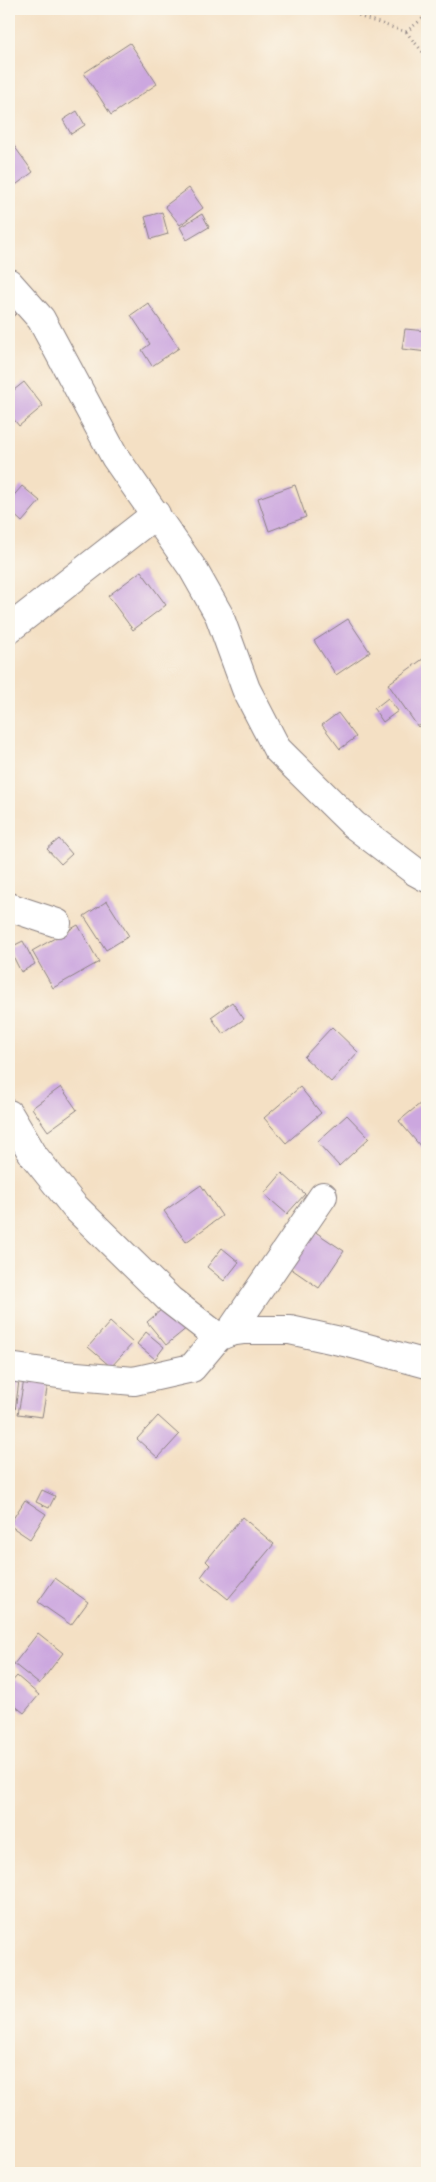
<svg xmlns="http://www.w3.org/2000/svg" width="436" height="2182" font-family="'Playpen Sans',sans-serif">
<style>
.building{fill:#cca7df}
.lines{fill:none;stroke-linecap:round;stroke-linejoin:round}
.street-casing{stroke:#8b8180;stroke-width:30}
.path{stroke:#8b8180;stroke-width:3;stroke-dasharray:1 4;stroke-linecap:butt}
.street{stroke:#fff;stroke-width:28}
</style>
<rect width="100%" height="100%" fill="#fbf7ec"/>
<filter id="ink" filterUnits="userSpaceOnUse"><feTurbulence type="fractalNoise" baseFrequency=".02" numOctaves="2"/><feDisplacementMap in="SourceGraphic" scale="10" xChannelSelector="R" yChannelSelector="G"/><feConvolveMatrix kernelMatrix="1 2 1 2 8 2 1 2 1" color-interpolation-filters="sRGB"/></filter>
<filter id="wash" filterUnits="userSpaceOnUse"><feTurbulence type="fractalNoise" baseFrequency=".0096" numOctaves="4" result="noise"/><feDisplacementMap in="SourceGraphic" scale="20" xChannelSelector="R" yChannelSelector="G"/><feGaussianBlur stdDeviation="1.12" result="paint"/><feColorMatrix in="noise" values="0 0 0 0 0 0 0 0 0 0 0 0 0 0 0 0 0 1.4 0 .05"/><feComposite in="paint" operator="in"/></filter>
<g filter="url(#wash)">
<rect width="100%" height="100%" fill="#f4e0c4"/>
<g id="blocks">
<g class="building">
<polygon points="130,43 157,84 111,115 84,73"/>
<polygon points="77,111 85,125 71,134 63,120"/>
<polygon points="9,139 33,172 9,190"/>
<polygon points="189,188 203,208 180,225 165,206"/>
<polygon points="162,212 168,234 151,239 145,217"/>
<polygon points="202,214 209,227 187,240 180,227"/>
<polygon points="148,303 179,348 152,366 142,350 150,344 131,315"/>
<polygon points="9,304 17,313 9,320"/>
<polygon points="405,329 427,331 427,352 402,349"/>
<polygon points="24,382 43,406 19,426 9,413 9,394"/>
<polygon points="295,485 306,517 269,531 258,498"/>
<polygon points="22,486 40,501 22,522 9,510 9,501"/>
<polygon points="141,571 166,605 133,630 108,596"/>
<polygon points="348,619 370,652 336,675 314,641"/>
<polygon points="427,656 427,720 418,727 388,684"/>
<polygon points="388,698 398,711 383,722 374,709"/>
<polygon points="338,713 356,737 340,749 322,725"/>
<polygon points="59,839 72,854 61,864 47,849"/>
<polygon points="107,901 129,936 106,950 84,916"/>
<polygon points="78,925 99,962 53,988 32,951"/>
<polygon points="23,941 35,964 21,972 9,948"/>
<polygon points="232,1002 244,1019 223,1034 211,1017"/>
<polygon points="332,1027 358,1052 331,1082 304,1057"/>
<polygon points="61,1087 77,1110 48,1131 32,1108"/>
<polygon points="300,1087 321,1113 286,1143 264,1118"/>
<polygon points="421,1103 427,1110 427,1154 399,1121"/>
<polygon points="347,1115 369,1138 339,1166 317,1142"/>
<polygon points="282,1173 305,1194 287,1214 264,1194"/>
<polygon points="201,1185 222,1216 186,1242 164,1211"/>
<polygon points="314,1231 344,1251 319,1288 290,1268"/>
<polygon points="222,1248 239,1262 224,1281 207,1267"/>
<polygon points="168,1304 188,1327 166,1345 147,1322"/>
<polygon points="110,1322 133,1343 111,1367 88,1347"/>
<polygon points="146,1332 164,1347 155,1359 137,1344"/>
<polygon points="25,1374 49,1378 42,1417 18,1414"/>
<polygon points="9,1380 19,1381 12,1433 9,1433"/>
<polygon points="158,1416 179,1435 158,1458 137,1439"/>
<polygon points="42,1490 55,1496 49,1508 36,1502"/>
<polygon points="25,1500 46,1514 30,1539 9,1525"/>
<polygon points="242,1517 274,1544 228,1599 201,1577 210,1565 206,1561"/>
<polygon points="55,1578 88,1602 71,1625 38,1602"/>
<polygon points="38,1633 63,1653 39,1684 14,1664"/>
<polygon points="17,1676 39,1695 24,1713 9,1701 9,1685"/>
</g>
</g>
</g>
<g filter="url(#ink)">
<use href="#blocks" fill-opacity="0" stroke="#8b8180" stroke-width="1"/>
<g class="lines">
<defs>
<g id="street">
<polyline points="9,283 41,319 115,457 193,569 219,615 246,689 277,749 354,825 416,872 427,878"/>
<polyline points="9,629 156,514"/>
<polyline points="9,907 57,923"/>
<polyline points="9,1114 34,1156 74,1206 170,1300 218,1337"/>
<polyline points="230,1332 323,1196"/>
<polyline points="9,1367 65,1375 134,1381 192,1368 218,1337 230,1332 244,1330 290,1330 349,1343 427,1364"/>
</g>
</defs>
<use href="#street" class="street-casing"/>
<g class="path">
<polyline points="351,9 361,17 406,32 427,57"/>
<polyline points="406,32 427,15"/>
</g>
<use href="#street" class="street"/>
</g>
</g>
<rect width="436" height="2182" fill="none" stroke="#fbf7ec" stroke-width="30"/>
</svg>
